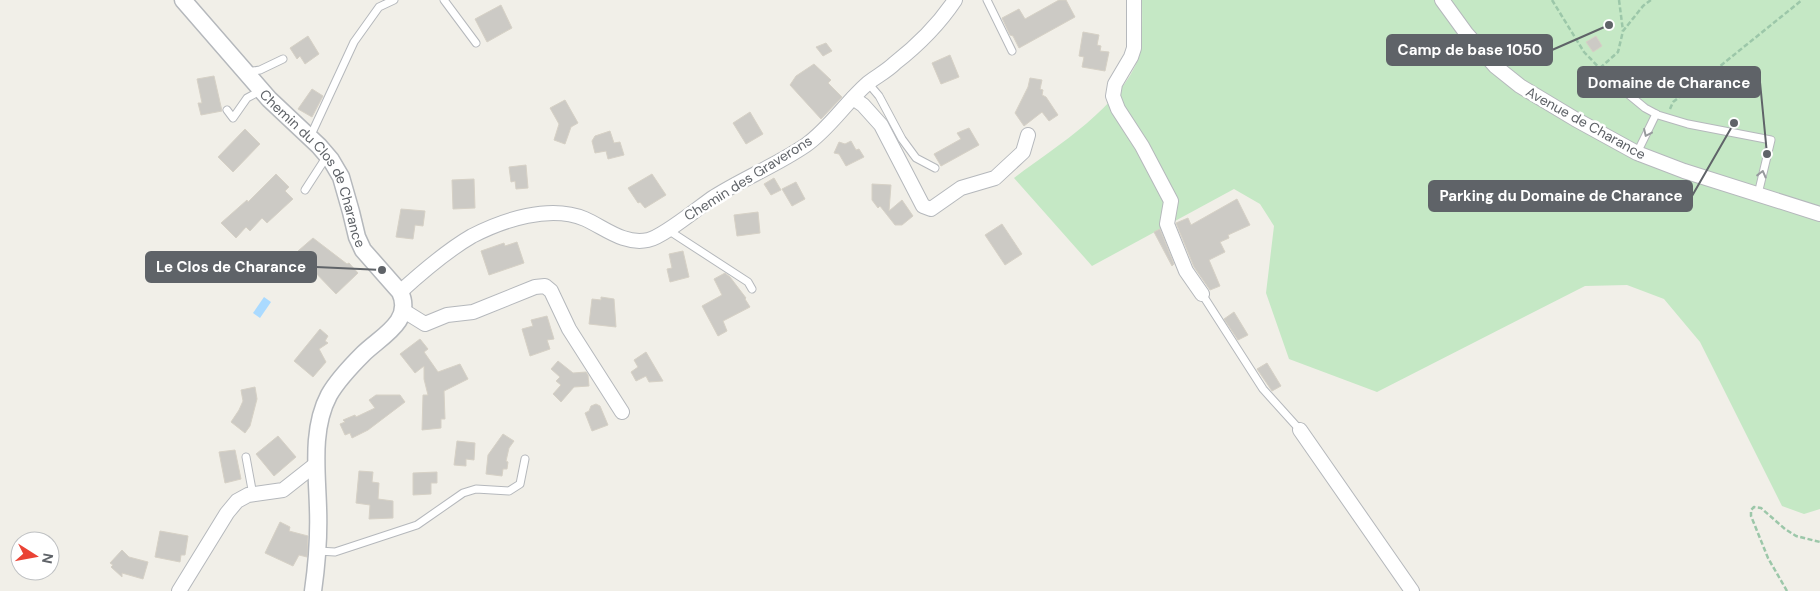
<svg xmlns="http://www.w3.org/2000/svg" width="1820" height="591" font-family="'DM Sans',sans-serif">
<style>
.green{fill:#c5e8c5}
.water{fill:#aadaff}
.building{fill:#cccac5;stroke:#d6d1c6}
.lines{fill:none;stroke-linecap:round;stroke-linejoin:round}
.service-casing{stroke:#b5b8bc;stroke-width:9}
.minor-casing{stroke:#b5b8bc;stroke-width:16}
.tertiary-casing{stroke:#b5b8bc;stroke-width:19}
.path{stroke:#9cc7a9;stroke-width:2.5;stroke-dasharray:5 2.5;stroke-linecap:butt}
.service{stroke:#fff;stroke-width:7}
.minor{stroke:#fff;stroke-width:14}
.tertiary{stroke:#fff;stroke-width:16}
.oneway{stroke:#979a9d}
.labels{text-anchor:middle;stroke-width:5;stroke-linejoin:round;paint-order:stroke}
.street-label{font-size:14px;fill:#5f6368;stroke:#fff}
.leader{fill:none;stroke:#5f6368;stroke-width:2}
.callout-dot{fill:#5f6368;stroke:#fff;stroke-width:2}
.callout{fill:#5f6368;stroke:#5f6368;stroke-width:2}
.callout-label{font-size:15px;text-anchor:middle;font-weight:bold;fill:#fff}
</style>
<rect width="100%" height="100%" fill="#f1efe8"/>
<path class="green" d="M1142 0H1820V509L1804 514 1782 506 1700 342 1664 299 1627 285 1585 286 1377 392 1289 359 1266 293 1274 226 1260 204 1234 189 1092 266 1014 178C1055 147 1121 107 1139 57 1143 47 1142 13 1142 0Z"/>
<polygon class="water" points="264,297 271,302 260,318 253,313"/>
<g class="building">
<polygon points="1059,0 1066,0 1075,17 1019,48 1013,36 1010,35 1002,18 1019,9 1025,19"/>
<polygon points="501,5 512,28 487,42 475,19"/>
<polygon points="1083,32 1099,35 1097,45 1101,46 1100,51 1109,52 1105,71 1082,67 1084,57 1079,56"/>
<polygon points="308,36 319,54 305,64 300,56 297,59 290,48"/>
<polygon points="1596,36 1602,46 1593,52 1586,42"/>
<polygon points="826,43 832,51 823,56 816,47"/>
<polygon points="950,55 959,77 941,84 932,63"/>
<polygon points="814,64 831,80 828,83 842,97 821,119 790,85 796,76"/>
<polygon points="214,76 222,111 201,115 198,103 202,103 197,79"/>
<polygon points="1030,78 1042,80 1040,89 1043,90 1042,95 1046,97 1058,115 1049,121 1042,112 1024,126 1015,113 1028,87"/>
<polygon points="312,89 323,96 312,117 298,109"/>
<polygon points="565,100 578,123 571,127 565,144 554,140 559,124 550,108"/>
<polygon points="750,112 763,134 746,144 733,123"/>
<polygon points="969,128 979,145 941,166 934,154 961,139 957,133"/>
<polygon points="245,129 260,144 233,172 218,157"/>
<polygon points="610,131 614,143 620,142 624,155 608,159 606,151 595,153 592,141 595,136"/>
<polygon points="851,141 856,150 859,149 864,157 846,166 839,154 834,153 839,142 845,144"/>
<polygon points="526,165 528,188 516,189 515,181 511,182 509,167"/>
<polygon points="276,174 289,187 285,191 293,199 267,223 262,218 250,231 246,227 236,238 221,223 247,200 248,202"/>
<polygon points="652,174 666,195 645,208 640,202 638,203 628,188"/>
<polygon points="774,178 781,190 771,195 764,184"/>
<polygon points="474,179 475,208 453,209 452,180"/>
<polygon points="796,182 805,199 792,206 782,189"/>
<polygon points="872,184 891,185 889,211 902,200 913,216 902,225 895,225 880,206 878,208 872,200"/>
<polygon points="1237,199 1250,225 1228,235 1229,238 1220,242 1225,252 1209,260 1220,286 1210,290 1194,267 1176,223 1188,218 1191,225"/>
<polygon points="401,209 425,211 423,226 415,225 413,239 396,237"/>
<polygon points="758,212 760,233 737,236 734,215"/>
<polygon points="1002,224 1022,254 1005,265 985,235"/>
<polygon points="1160,229 1174,264 1172,266 1154,232"/>
<polygon points="313,238 347,264 349,263 358,273 336,294 309,266 309,262 298,251"/>
<polygon points="517,242 524,263 489,275 481,251 504,243 505,246"/>
<polygon points="683,251 689,277 670,282 667,269 672,268 669,254"/>
<polygon points="725,273 730,277 746,298 745,299 750,307 723,321 727,331 718,336 702,306 722,295 714,279"/>
<polygon points="601,297 614,299 616,327 589,324 592,299 601,300"/>
<polygon points="1234,312 1248,335 1238,340 1224,319"/>
<polygon points="547,316 554,339 547,340 550,349 530,356 522,329 533,326 531,320"/>
<polygon points="320,329 328,336 325,341 328,343 319,349 326,362 313,377 294,361"/>
<polygon points="420,339 428,349 424,352 438,372 460,364 468,379 444,391 445,419 441,419 441,428 422,430 423,395 428,395 424,379 424,366 415,373 400,354"/>
<polygon points="646,352 663,381 649,382 646,376 636,381 631,372 638,367 634,360"/>
<polygon points="558,361 573,373 586,372 588,375 589,386 574,387 561,402 553,394 561,385 556,381 560,377 551,369"/>
<polygon points="1267,363 1281,386 1272,391 1257,369"/>
<polygon points="255,387 257,399 250,426 245,433 231,422 239,410 243,401 241,390"/>
<polygon points="376,395 400,395 405,402 368,430 352,438 350,433 345,435 340,424 345,422 343,420 355,415 356,417 375,408 369,400"/>
<polygon points="596,404 600,406 608,425 592,431 585,413 589,411 591,406"/>
<polygon points="503,434 514,441 509,448 506,461 508,462 507,469 503,469 502,476 486,474 488,455"/>
<polygon points="278,436 296,457 274,476 256,454"/>
<polygon points="457,441 475,443 474,460 466,459 466,466 454,465"/>
<polygon points="235,450 241,479 225,483 219,452"/>
<polygon points="359,471 373,472 372,482 379,483 378,499 393,501 393,518 369,519 370,505 356,503"/>
<polygon points="437,472 437,483 431,483 431,494 413,495 413,473"/>
<polygon points="280,522 290,527 289,531 308,536 307,557 299,555 293,566 265,553"/>
<polygon points="160,531 188,536 185,555 181,555 180,562 155,557"/>
<polygon points="122,550 129,557 148,562 143,579 122,573 122,577 111,567 113,565 110,563"/>
</g>
<g class="lines">
<defs>
<g id="service">
<polyline points="444,0 476,43"/>
<polyline points="987,0 1012,51"/>
<polyline points="247,72 260,70 283,59"/>
<polyline points="868,83 879,96 902,139 916,158 935,168"/>
<polyline points="1622,89 1645,108 1658,115 1688,124 1771,140 1758,194"/>
<polyline points="227,110 233,118 247,98 262,90"/>
<polyline points="310,137 354,42 379,7 394,0"/>
<polyline points="1637,153 1656,114"/>
<polyline points="305,190 327,156"/>
<polyline points="668,230 748,282 752,289"/>
<polyline points="1202,294 1263,389 1300,430"/>
<polyline points="246,457 253,495"/>
<polyline points="318,551 335,552 417,525 463,493 476,489 509,491 520,484 525,459"/>
</g>
<g id="minor">
<polyline points="1134,0 1134,48 1131,57 1115,84 1113,96 1118,109 1142,146 1171,201 1167,224 1186,271 1202,294"/>
<polyline points="1442,0 1466,33 1495,66 1520,86 1575,119 1637,153 1684,171 1820,214"/>
<polyline points="853,98 863,105 881,125 923,206 931,209 961,188 995,178 1023,152 1028,135"/>
<path d="M400 292C422 272 446 251 472 236 503 220 550 204 585 219 605 228 624 245 648 240 663 237 699 207 714 197 744 178 777 165 806 145 830 128 846 102 868 83 877 76 887 71 895 63 918 45 939 24 955 0"/>
<polyline points="404,311 425,324 447,315 473,312 535,287 545,286 551,291 569,329 622,412"/>
<polyline points="1300,430 1412,591"/>
<polyline points="179,591 227,513 237,501 248,495 283,490 316,464"/>
</g>
<g id="tertiary">
<path id="s1" d="M183 0 269 99 319 146 331 160 341 177 351 212 357 237 363 250 400 292C414 321 380 337 363 354 351 366 337 381 329 395 311 429 317 471 318 508 319 535 317 563 313 591"/>
</g>
</defs>
<use href="#service" class="service-casing"/>
<use href="#minor" class="minor-casing"/>
<use href="#tertiary" class="tertiary-casing"/>
<g class="path">
<polyline points="1552,0 1584,52 1615,84"/>
<polyline points="1619,0 1623,31"/>
<polyline points="1600,68 1618,52 1623,31 1643,6 1651,0"/>
<polyline points="1670,109 1673,102 1709,75 1802,0"/>
<polyline points="1787,591 1768,558 1751,516 1751,510 1754,507 1761,508 1785,529 1796,536 1820,542"/>
</g>
<use href="#service" class="service"/>
<use href="#minor" class="minor"/>
<use href="#tertiary" class="tertiary"/>
</g>
<defs><path id="oneway-chevron" d="M-2-3.5L2.5 0L-2 3.5" fill="none" stroke-width="1.6" stroke-linecap="round" stroke-linejoin="round" transform="scale(1.25)"/></defs>
<g class="oneway">
<use href="#oneway-chevron" transform="translate(1647 133) rotate(115)"/>
<use href="#oneway-chevron" transform="translate(1762 174) rotate(-76)"/>
</g>
<g class="labels">
<g class="street-label">
<text transform="translate(1586 123) rotate(29)" y="5">Avenue de Charance</text>
<text dy="5" stroke="none"><textPath href="#s1" startOffset="216">Chemin du Clos de Charance</textPath></text>
<text transform="translate(748 178) rotate(-32)" y="5">Chemin des Graverons</text>
</g>
</g>
<path class="leader" d="M1609 25L1552 50M1767 154L1760 82M1734 123L1692 196M382 270L316 267"/>
<g class="callout-dot">
<circle cx="1609" cy="25" r="5"/>
<circle cx="1767" cy="154" r="5"/>
<circle cx="1734" cy="123" r="5"/>
<circle cx="382" cy="270" r="5"/>
</g>
<g class="callout">
<rect x="1387" y="35" width="165" height="30" rx="5"/>
<rect x="1578" y="67" width="182" height="30" rx="5"/>
<rect x="1429" y="181" width="263" height="30" rx="5"/>
<rect x="146" y="252" width="170" height="30" rx="5"/>
</g>
<g class="callout-label">
<text x="1470" y="55">Camp de base 1050</text>
<text x="1669" y="88">Domaine de Charance</text>
<text x="1561" y="201">Parking du Domaine de Charance</text>
<text x="231" y="272">Le Clos de Charance</text>
</g>
<g transform="translate(35 556) rotate(101)"><circle r="24" fill="#ffffff" stroke="#bfc1c3"/>
<path d="M0-4L9 19L0 12L-9 19Z" fill="#ea4335"/>
<text y="-8" font-size="14" font-weight="bold" text-anchor="middle" fill="#5f6368">N</text>
</g>
</svg>
